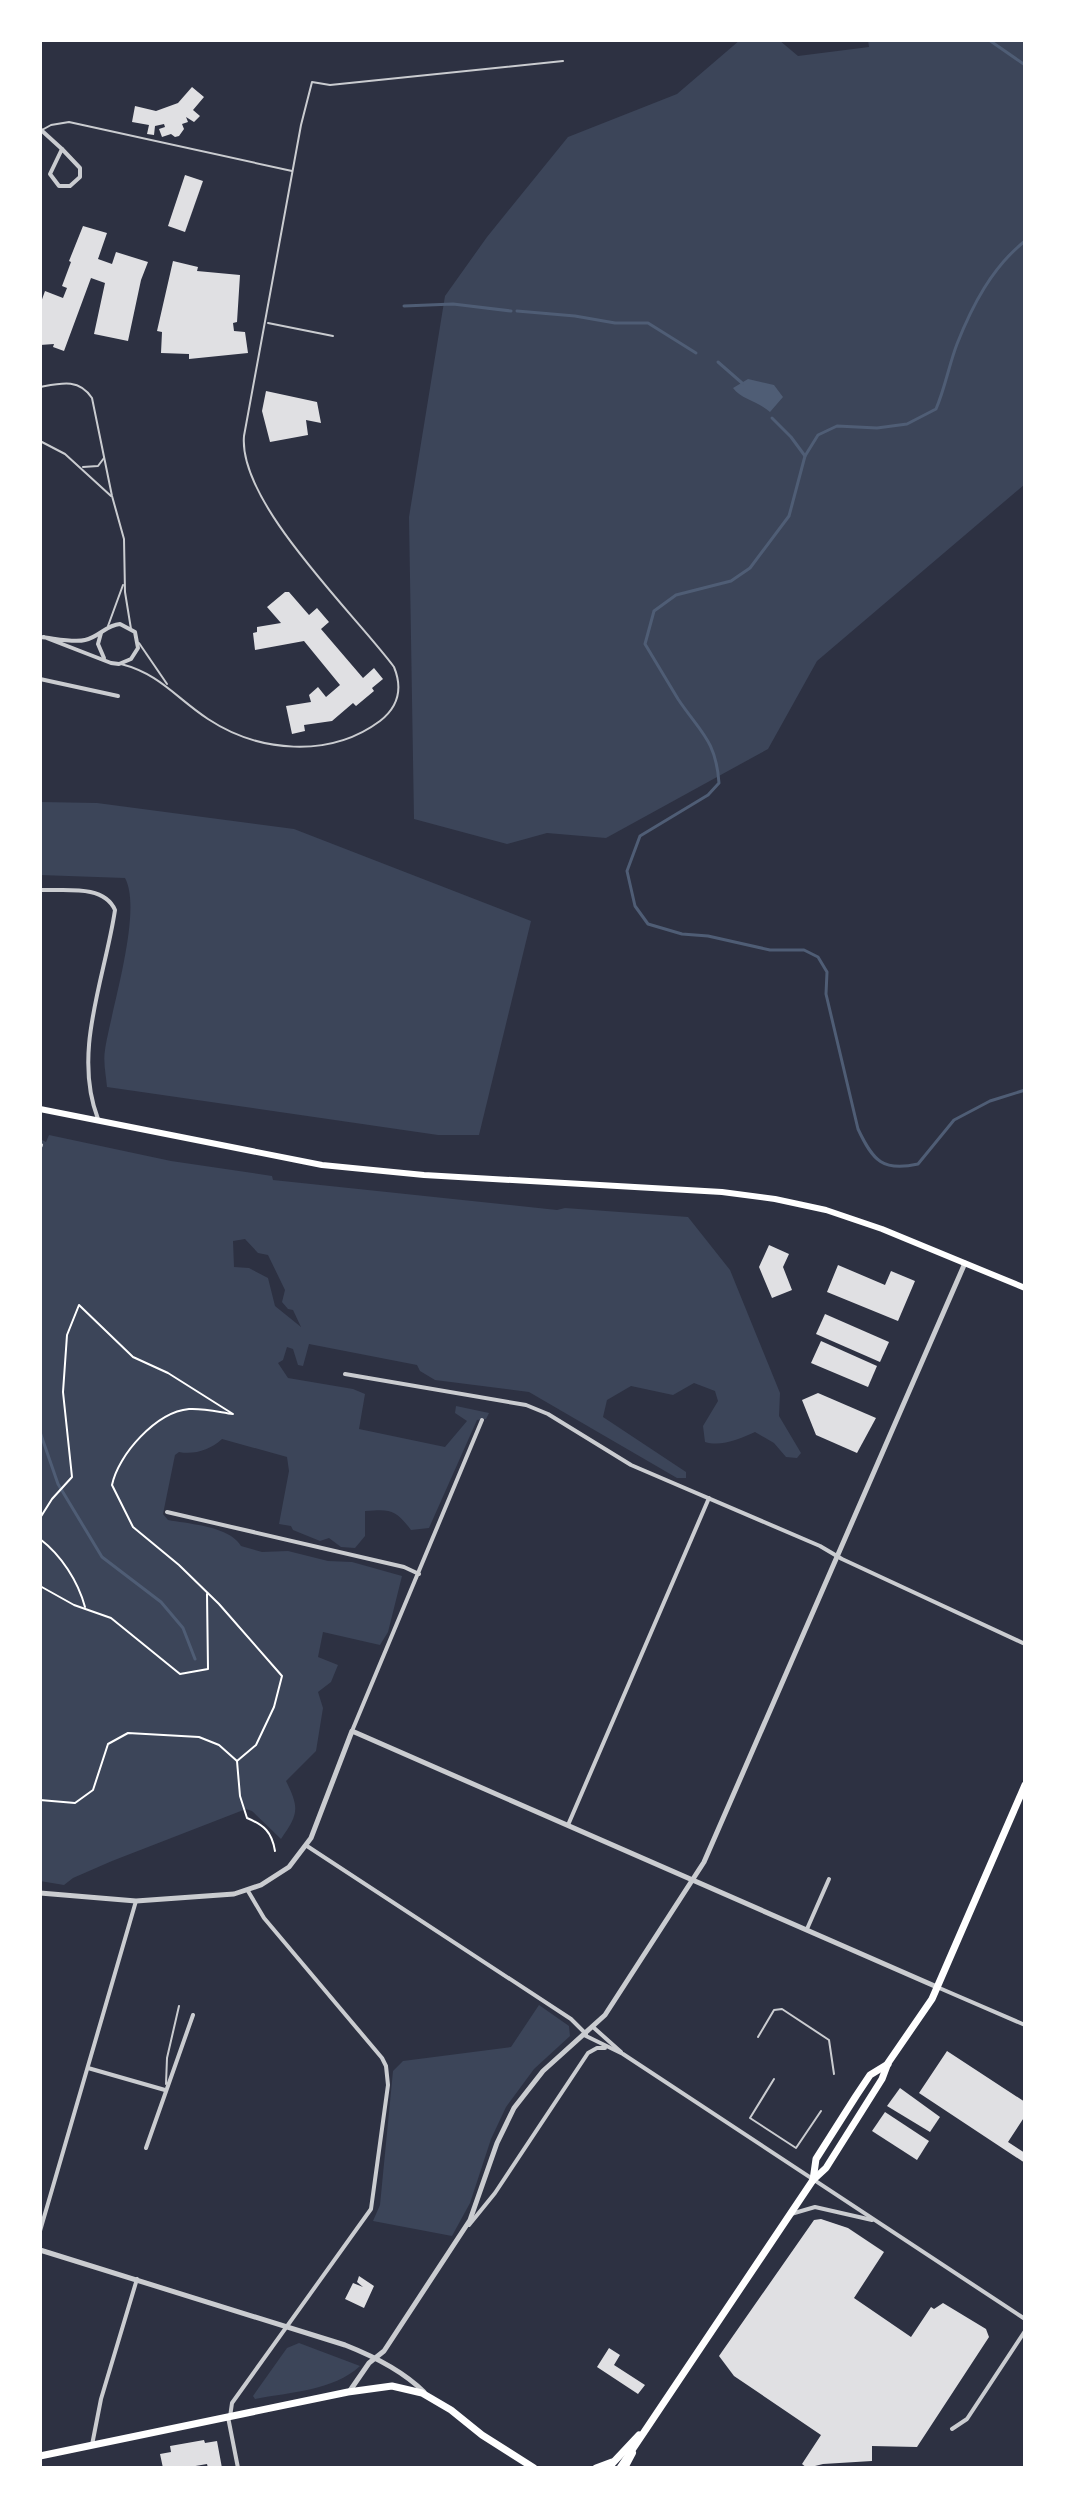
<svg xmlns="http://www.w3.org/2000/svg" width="1065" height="2508" font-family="Cabin,sans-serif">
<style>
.green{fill:#3c4559;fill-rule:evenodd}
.water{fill:#4f5d75}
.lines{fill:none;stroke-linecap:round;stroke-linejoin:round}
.stream{stroke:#4f5d75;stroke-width:3}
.building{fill:#e0e0e3}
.path{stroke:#fff;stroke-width:2}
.service{stroke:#caccd0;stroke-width:2}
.minor{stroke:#caccd0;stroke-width:4}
.tertiary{stroke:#caccd0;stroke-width:5}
.secondary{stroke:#fff;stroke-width:6}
.primary{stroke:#fff;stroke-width:7}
</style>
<rect width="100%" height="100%" fill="#2d3142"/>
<g class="green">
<polygon points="740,40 779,40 798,56 869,47 868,40 1025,40 1025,484 817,661 768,749 606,838 547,833 507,844 414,819 409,517 445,296 487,237 568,137 677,94"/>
<path d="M40 802 97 803 294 829 531 921 479 1135H438L107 1087C106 1075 103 1062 105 1050 111 1010 143 911 125 878L40 875Z"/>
<path d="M49 1135 171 1161 272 1176 273 1180 557 1210 565 1208 688 1217 730 1270 780 1393 779 1416 801 1453 797 1458 786 1457 774 1443 755 1432C740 1439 721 1447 705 1442L703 1426 718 1401 715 1391 694 1383 673 1395 631 1386 607 1400 603 1417 686 1472V1478H677L529 1392 435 1380 420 1371 417 1365 309 1344 303 1366 298 1365 293 1349 287 1347 283 1360 278 1363 288 1378 353 1389 365 1394 359 1429 445 1447 467 1421 455 1413 456 1406 489 1413 486 1419 477 1420 429 1528 411 1530C395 1509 391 1509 365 1511V1536L355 1548 341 1547 329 1538 320 1541 293 1530 291 1526 279 1524 289 1471 287 1457 222 1439C210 1450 194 1455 179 1452L175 1455 163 1514 168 1520C189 1524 229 1526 241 1546L262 1552 288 1551 328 1561 352 1562 402 1576 388 1632 380 1645 323 1632 318 1657 338 1665 331 1682 318 1692 323 1708 316 1751 286 1781C300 1809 298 1814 281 1839L252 1811 246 1809 112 1861 73 1878 64 1885 40 1881V1139L46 1142ZM245 1239 258 1253 268 1255 285 1290 282 1302 288 1309 293 1310 301 1327 275 1306 268 1278 249 1268 234 1267 233 1241Z"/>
<polygon points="539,2005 569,2026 570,2036 534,2069 506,2107 491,2139 470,2203 452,2236 373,2221 380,2205 393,2071 403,2061 511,2047"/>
<path d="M299 2343 360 2366C333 2391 290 2392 255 2399L253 2396 287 2348Z"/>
</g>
<path class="water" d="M748 379 774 385 783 397 770 412C758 401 742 400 733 388Z"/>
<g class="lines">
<g class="stream">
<polyline points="989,40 1025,65"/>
<path d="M1025 241C992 267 972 306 957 344 949 365 945 388 936 409L907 424 877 428 837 426 818 435 805 456 789 516 750 568 731 581 676 595 654 611 645 644C656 662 667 681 678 699 700 732 716 740 719 783L708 795 640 836 627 871 635 906 648 924 682 934 708 936 770 950H804L818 957 827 972 826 994 858 1129C873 1161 883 1172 918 1164L954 1120 990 1101 1025 1090"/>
<polyline points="404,306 453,304 511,311"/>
<polyline points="517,311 575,316 615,323 648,323 696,353"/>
<polyline points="718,362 742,383"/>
<polyline points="772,418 791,437 805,456"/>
<polyline points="40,1432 58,1484 102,1557 161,1602 183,1628 195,1659"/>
</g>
</g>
<g class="building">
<polygon points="192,87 204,97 193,110 200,116 194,122 186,117 188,122 182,124 184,129 179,136 175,137 171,134 162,137 159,129 165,127 164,124 155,126 154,135 147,134 149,125 132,122 135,106 156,111 178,103"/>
<polygon points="185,175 203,181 185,232 168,226"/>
<polygon points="83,226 107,233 98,259 112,264 116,252 148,262 141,280 128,341 94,334 105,283 91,278 64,351 53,347 54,344 40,345 40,305 45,291 63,298 67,288 62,286 71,262 69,261"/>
<polygon points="173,261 198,267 197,271 240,275 237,322 233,323 234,331 245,332 248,353 189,359 189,354 161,353 162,332 157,331"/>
<polygon points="266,391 317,402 321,423 306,420 308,435 270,442 262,411"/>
<polygon points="285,592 289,592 309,615 317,608 329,622 321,629 363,678 374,668 383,679 372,688 374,691 356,706 353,703 332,721 304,725 305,731 292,734 286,706 311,702 309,695 318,687 326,697 340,685 304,641 255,650 253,633 257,632 257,627 281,623 267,607"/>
<polygon points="769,1245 789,1254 783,1267 792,1290 772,1298 759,1267"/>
<polygon points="838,1265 885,1285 891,1271 915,1281 898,1321 827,1292"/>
<polygon points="825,1314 889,1342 880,1362 816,1334"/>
<polygon points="821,1341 877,1366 868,1387 811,1363"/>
<polygon points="818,1393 876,1418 857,1453 816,1435 802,1400"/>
<polygon points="947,2051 1025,2102 1025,2116 1008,2142 1025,2153 1025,2163 919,2093"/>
<polygon points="900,2088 940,2117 930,2132 887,2106"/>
<polygon points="885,2112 929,2141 917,2160 872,2131"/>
<polygon points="821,2219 848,2228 884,2252 854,2298 911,2337 931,2307 934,2309 943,2303 986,2329 989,2337 917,2447 872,2446 872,2461 823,2464 807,2468 802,2464 821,2435 734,2376 719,2356 814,2220"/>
<polygon points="359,2276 374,2286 364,2308 345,2299 353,2283 363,2287 357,2282"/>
<polygon points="609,2348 620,2355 614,2365 645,2385 638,2394 597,2367"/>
<polygon points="204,2440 205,2443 217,2441 222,2468 208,2468 207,2464 184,2468 163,2468 160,2454 171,2452 170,2446"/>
</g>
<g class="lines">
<g class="path">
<path d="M40 1518 52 1499 72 1477 63 1392 67 1335 79 1305 133 1357 168 1373 233 1414C219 1412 203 1408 189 1409 156 1412 118 1455 112 1485L133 1527 179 1565 219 1604 282 1676 274 1707 256 1745 237 1761"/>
<path d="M40 1539C61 1555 78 1581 85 1607"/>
<polyline points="40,1586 74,1605 111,1618 180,1674 208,1669 207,1594"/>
<path d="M40 1800 75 1803 93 1790 108 1744 128 1733 199 1737 219 1745 237 1761 240 1796 247 1818C264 1825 272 1832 275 1851"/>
</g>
<g class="service">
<polyline points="42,130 51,125 69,122 292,171"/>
<polyline points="268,323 333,336"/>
<path d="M40 387C61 383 79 378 92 398L112 496 124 539 125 592 131 629"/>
<polyline points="40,441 65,454 111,496"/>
<polyline points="83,467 98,466 104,458"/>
<polyline points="108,626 123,585"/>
<polyline points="139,643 167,684"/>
<path d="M121 664C160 674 176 698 208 719 258 752 329 759 380 721 398 707 403 689 394 667 354 613 238 503 244 436L301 125 312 82 330 85 563 61"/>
<polyline points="758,2037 774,2010 782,2009 829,2040 834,2074"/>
<polyline points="774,2079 750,2118 796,2148 821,2111"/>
<polyline points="166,2084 167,2058 179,2006"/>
</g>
<g class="minor">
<polyline points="40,129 62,149"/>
<polygon points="62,149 80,168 80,177 70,186 59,186 50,174"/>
<polyline points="101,633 98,644 104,658"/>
<path d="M40 637C53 638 73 643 85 640 99 637 106 625 120 624L135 632 138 648 131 659 119 664 111 663 44 637"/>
<polyline points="40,679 118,696"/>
<path d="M40 890C64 891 104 884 115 910 105 978 72 1052 98 1119"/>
<polyline points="40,1147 41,1145"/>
<polyline points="345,1374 526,1405 548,1414 631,1465 820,1546 842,1559 1025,1644"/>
<polyline points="167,1512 404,1567 419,1574"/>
<polyline points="352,1731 482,1420"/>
<polyline points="568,1825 709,1498"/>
<polyline points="307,1846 571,2019 586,2034"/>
<polyline points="807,1929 829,1879"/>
<polyline points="937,1987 1025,2025"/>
<polyline points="593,2027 621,2052"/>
<polyline points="584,2035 623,2054 1025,2319"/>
<polyline points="88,2068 165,2090"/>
<polyline points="146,2148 193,2015"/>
<polyline points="791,2214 815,2207 872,2220"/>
<polyline points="469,2225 495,2193 588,2053 597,2048 605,2048"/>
<polyline points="40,2231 136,1901"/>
<polyline points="228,2417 238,2468"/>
<polyline points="230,2417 232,2403 371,2209 388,2085 386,2066 382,2058 264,1918 248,1891"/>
<polyline points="952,2429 967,2419 1025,2331"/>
<polyline points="92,2445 101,2399 137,2279"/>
</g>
<g class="tertiary">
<polyline points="40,1893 136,1901 234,1894 261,1885 289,1867 311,1838 352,1731 937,1987"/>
<path d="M40 2250 345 2345C373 2356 402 2370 424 2392"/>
<polyline points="349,2392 369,2363 384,2351 470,2220 497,2143 514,2108 543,2071 605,2015 704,1862 965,1263"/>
</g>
<g class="secondary">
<polyline points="40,1109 322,1165 424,1175 722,1192 775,1199 826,1210 882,1229 1025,1288"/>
<polyline points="625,2468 633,2453"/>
</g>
<g class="primary">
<polyline points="813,2180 816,2159 856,2096 870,2075 888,2064"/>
<polyline points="40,2456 348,2392 392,2386 422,2393 451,2410 482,2435 534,2468"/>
<polyline points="596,2468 612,2462"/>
<polyline points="608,2468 639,2435"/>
<polyline points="620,2468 813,2180 826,2168 882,2079 888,2063 932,1999 1025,1785"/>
</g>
</g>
<rect width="1065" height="2508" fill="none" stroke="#ffffff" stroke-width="84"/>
</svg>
